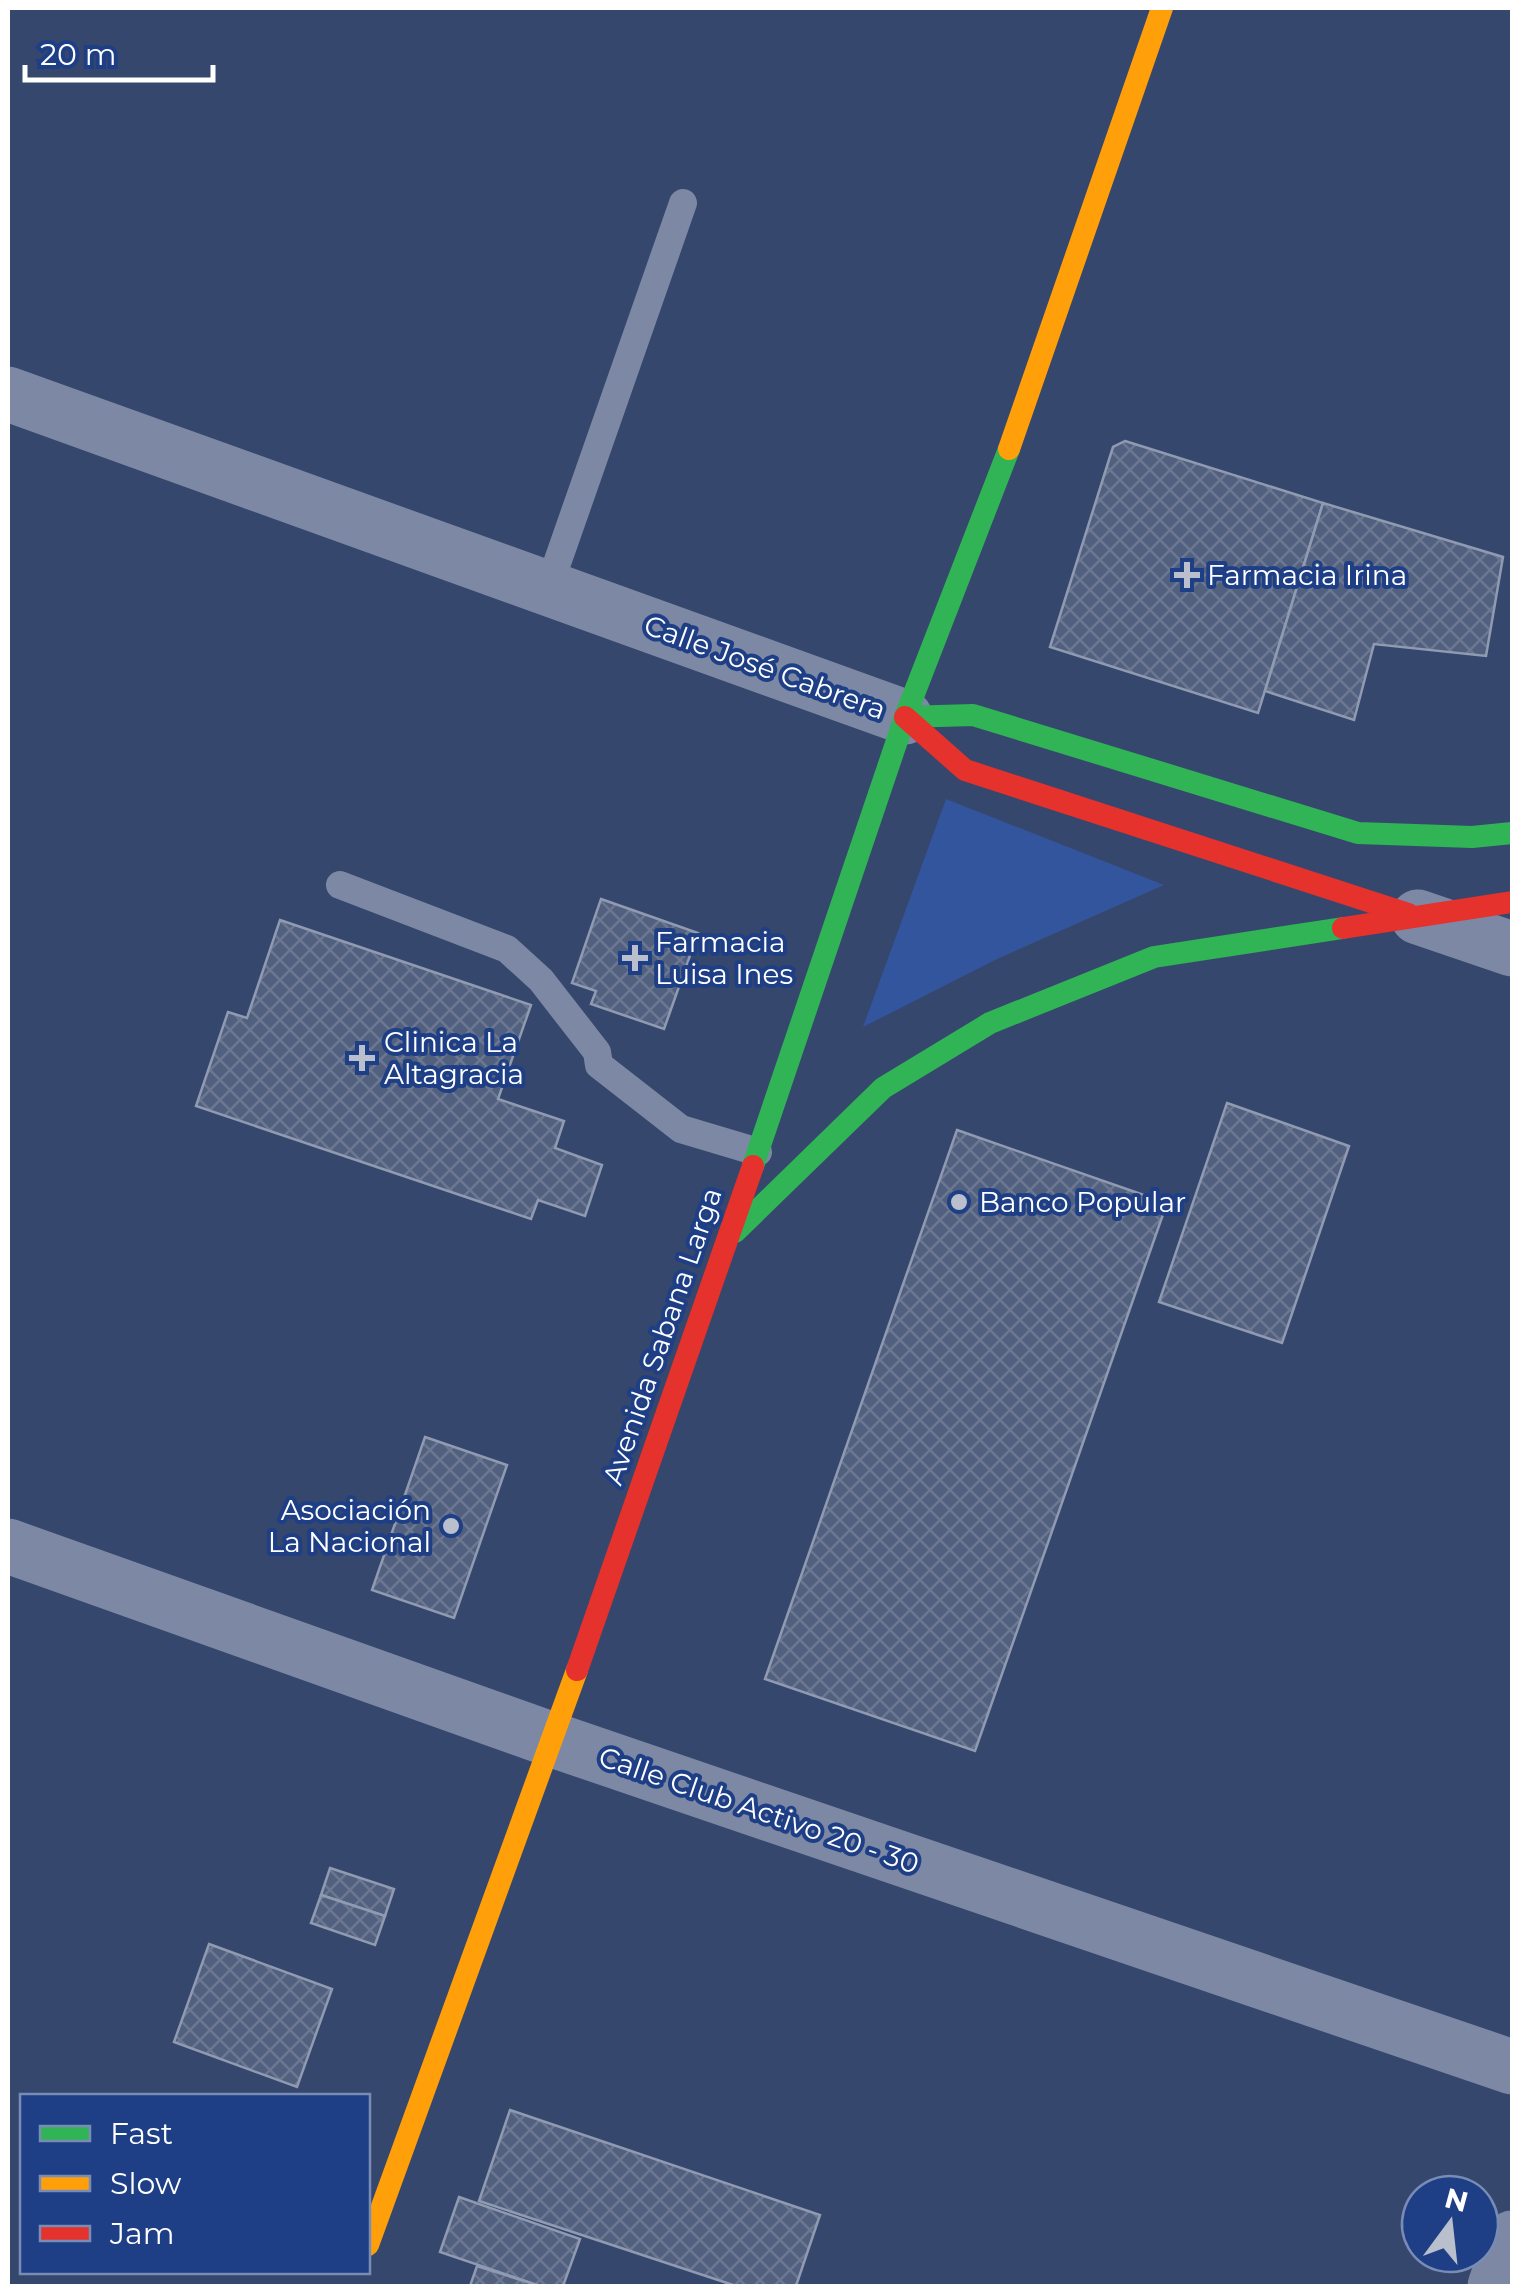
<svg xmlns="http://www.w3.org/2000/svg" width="1520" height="2294" font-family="Montserrat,sans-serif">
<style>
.park{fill:#33559d}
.building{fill:url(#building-cross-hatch);stroke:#909bb2;stroke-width:2.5}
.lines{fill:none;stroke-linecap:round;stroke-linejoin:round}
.lane{stroke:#7d88a4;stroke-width:28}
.street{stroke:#7d88a4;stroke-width:55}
.fast{stroke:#30b455;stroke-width:22}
.slow{stroke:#ff9f0a;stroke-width:22}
.jam{stroke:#e5322d;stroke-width:22}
.poi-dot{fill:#b9bfcc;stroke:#1e3f86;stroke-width:4}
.labels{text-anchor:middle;stroke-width:8;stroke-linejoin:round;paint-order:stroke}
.poi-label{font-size:28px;fill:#fff;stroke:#1e3f86;text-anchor:start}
.street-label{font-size:28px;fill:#fff;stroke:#1e3f86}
</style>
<defs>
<pattern id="building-cross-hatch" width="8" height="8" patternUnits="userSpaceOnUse" patternTransform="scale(2.5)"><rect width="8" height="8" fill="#52607f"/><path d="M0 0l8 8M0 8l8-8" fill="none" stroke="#6c7892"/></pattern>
</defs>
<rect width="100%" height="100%" fill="#36476e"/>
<polygon class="park" points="946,799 1164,885 997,959 863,1027"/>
<g class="building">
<polygon points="1125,441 1323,503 1258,713 1050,647 1113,447"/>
<polygon points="1323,503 1503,557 1486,656 1374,644 1354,720 1265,691"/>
<polygon points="601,899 698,933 664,1029 591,1004 596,991 572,983"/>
<polygon points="280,920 531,1005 498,1099 564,1121 555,1148 602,1165 585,1216 538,1200 531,1219 196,1106 228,1012 247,1018"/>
<polygon points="1227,1103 1349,1146 1282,1343 1159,1302"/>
<polygon points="957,1130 1167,1203 975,1751 765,1679"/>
<polygon points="425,1437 507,1465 454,1618 372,1590"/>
<polygon points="330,1868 394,1889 385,1916 321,1895"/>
<polygon points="321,1895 385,1916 375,1945 311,1923"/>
<polygon points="209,1944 332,1989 297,2087 174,2042"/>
<polygon points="510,2110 820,2215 796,2286 736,2286 479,2201"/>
<polygon points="459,2197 580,2239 563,2286 540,2286 440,2252"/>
<polygon points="477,2266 540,2286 470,2286"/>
</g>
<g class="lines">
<g class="lane">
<polyline points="548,589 683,203"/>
<polyline points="340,885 507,949 541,980 597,1052 599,1065 681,1129 758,1152"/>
</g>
<g class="street">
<polyline points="8,394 905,717"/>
<polyline points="1418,917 1512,949"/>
<polyline points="8,1546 553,1740 1512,2067"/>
<polyline points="1495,2286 1512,2238"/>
</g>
<g class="fast">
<polyline points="905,717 973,715 1358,833 1472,837 1512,833"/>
<polyline points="753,1166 905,717 1009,449"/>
<polyline points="735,1232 883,1088 990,1023 1154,957 1343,928"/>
</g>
<g class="slow">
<polyline points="1009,449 1162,8"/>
<polyline points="368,2245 577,1670"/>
</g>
<g class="jam">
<polyline points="905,717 965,770 1408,914"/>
<polyline points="1343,928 1512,902"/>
<polyline points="577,1670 753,1166"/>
</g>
</g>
<g class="poi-dot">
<path d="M1182 560h10v10h10v10h-10v10h-10v-10h-10v-10h10z"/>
<path d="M630 943h10v10h10v10h-10v10h-10v-10h-10v-10h10z"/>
<path d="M357 1043h10v10h10v10h-10v10h-10v-10h-10v-10h10z"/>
<circle cx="959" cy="1202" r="10"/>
<circle cx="451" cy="1526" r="10"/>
</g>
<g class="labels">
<g class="poi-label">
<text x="1207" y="585">Farmacia Irina</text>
<text x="655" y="952">Farmacia<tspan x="655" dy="32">Luisa Ines</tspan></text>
<text x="384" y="1052">Clinica La<tspan x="384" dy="32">Altagracia</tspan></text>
<text x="979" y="1212">Banco Popular</text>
<text x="431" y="1520" text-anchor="end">Asociación<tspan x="431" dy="32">La Nacional</tspan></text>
</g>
<g class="street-label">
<text transform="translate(765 667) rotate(20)" y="10">Calle José Cabrera</text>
<text transform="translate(662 1336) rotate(-71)" y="10">Avenida Sabana Larga</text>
<text transform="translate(759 1810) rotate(19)" y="10">Calle Club Activo 20 - 30</text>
</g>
</g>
<rect width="1520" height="2294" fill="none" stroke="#ffffff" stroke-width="20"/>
<rect x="20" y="2094" width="350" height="180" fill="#1e3f86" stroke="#788cb6" stroke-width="2.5"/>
<rect x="40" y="2126" width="50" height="15" fill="#30b455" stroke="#788cb6" stroke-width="2.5"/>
<text x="110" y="2144" font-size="30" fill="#ffffff">Fast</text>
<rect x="40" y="2176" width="50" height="15" fill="#ff9f0a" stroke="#788cb6" stroke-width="2.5"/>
<text x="110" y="2194" font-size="30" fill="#ffffff">Slow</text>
<rect x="40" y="2226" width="50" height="15" fill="#e5322d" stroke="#788cb6" stroke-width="2.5"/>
<text x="110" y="2244" font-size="30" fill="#ffffff">Jam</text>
<g transform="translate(1450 2224) rotate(15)"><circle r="48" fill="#1e3f86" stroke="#788cb6" stroke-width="2.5"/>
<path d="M0-8L18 38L0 25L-18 38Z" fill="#b9bfcc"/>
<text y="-15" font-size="28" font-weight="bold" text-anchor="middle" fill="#ffffff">N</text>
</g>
<path d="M25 65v15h188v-15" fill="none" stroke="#ffffff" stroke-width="5"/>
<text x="40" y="65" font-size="30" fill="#ffffff" stroke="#1e3f86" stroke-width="8" paint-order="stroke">20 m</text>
</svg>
